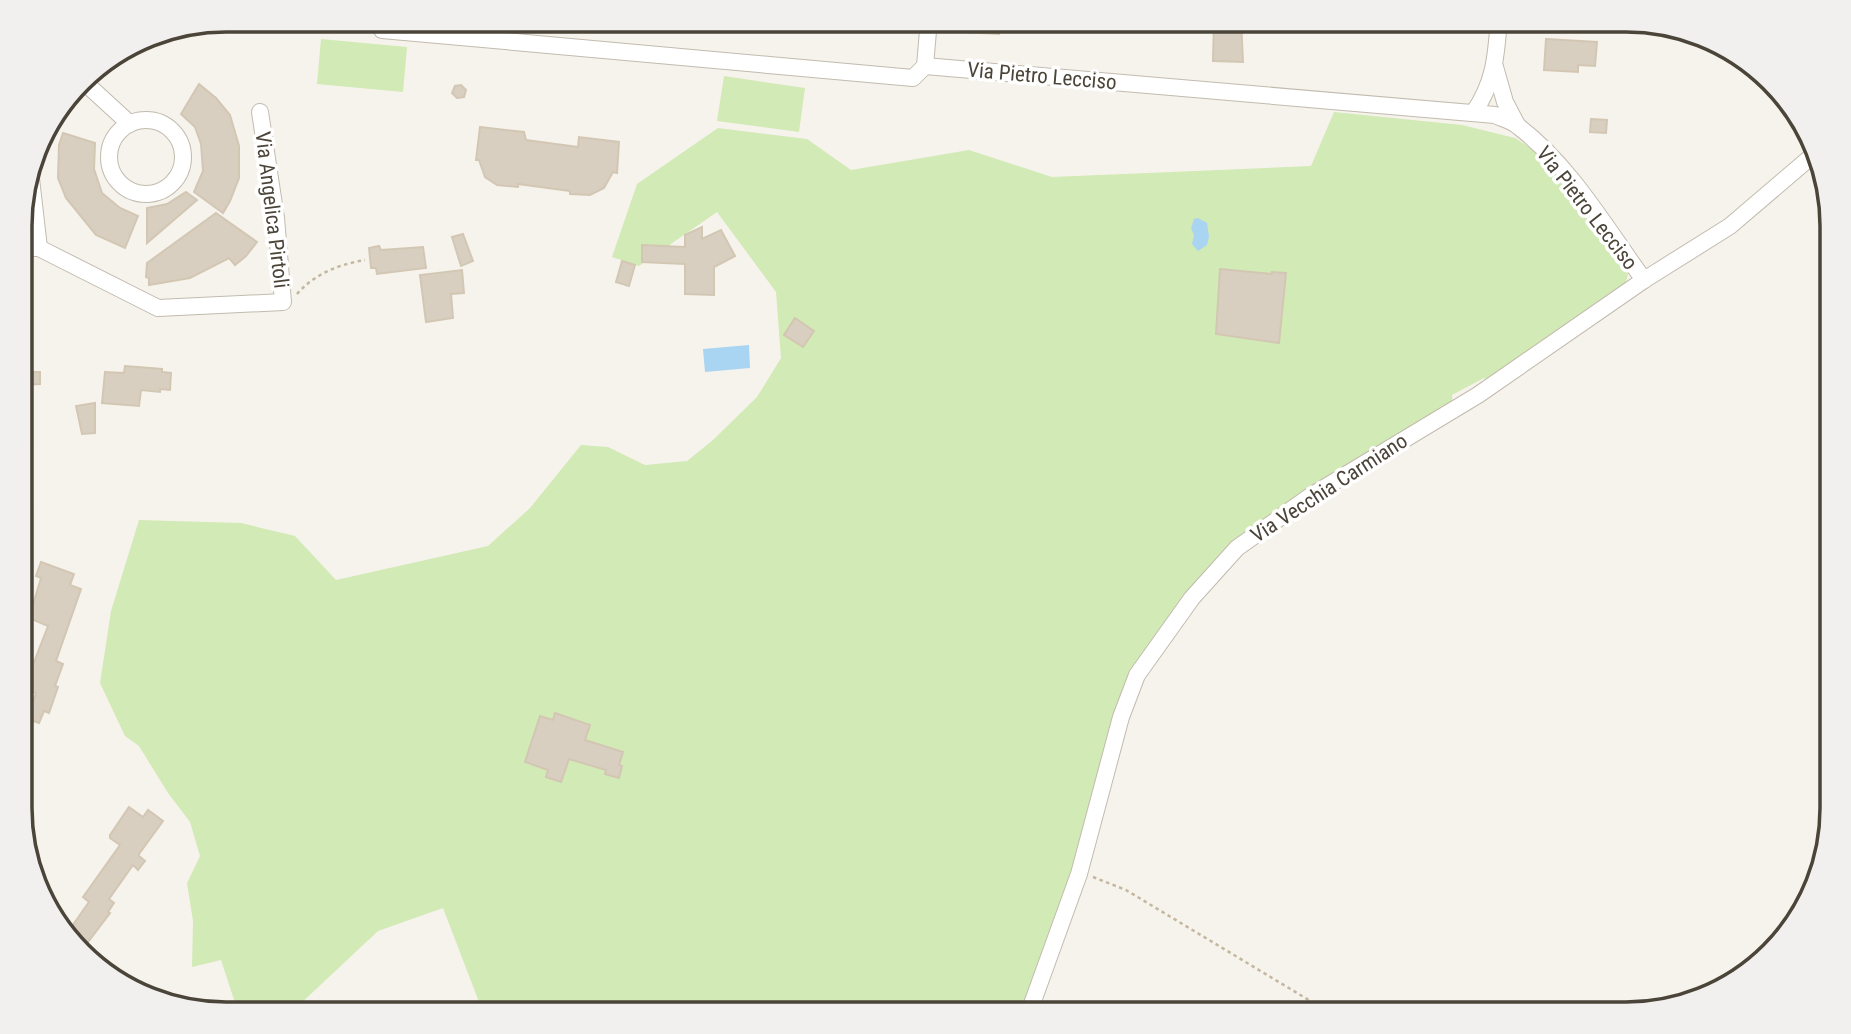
<svg xmlns="http://www.w3.org/2000/svg" width="1851" height="1034" font-family="'Roboto Condensed',sans-serif">
<style>
.green{fill:#d2eab5}
.water{fill:#a9d4f2}
.building{fill:#d8cfc1;stroke:#d3c7b4;stroke-width:2}
.lines{fill:none;stroke-linecap:round;stroke-linejoin:round}
.minor-casing{stroke:#c2bbae;stroke-width:18}
.path{stroke:#c4b79f;stroke-width:2.5;stroke-dasharray:3.5 3.5;stroke-linecap:butt}
.minor{stroke:#fff;stroke-width:16}
.labels{text-anchor:middle;stroke-width:7;stroke-linejoin:round;paint-order:stroke}
.street-label{font-size:21px;fill:#4b4439;stroke:#fff}
.rim{fill:none;stroke:#4b4439;stroke-width:3.5}
</style>
<rect width="100%" height="100%" fill="#f6f3ec"/>
<g class="green">
<polygon points="321,39 407,47 403,92 317,84"/>
<polygon points="724,76 805,88 799,132 717,121"/>
<polygon points="1334,112 1462,125 1515,138 1540,154 1628,274 1624,290 1492,381 1484,378 1452,395 1453,407 1204,574 1129,671 1074,879 1024,1015 484,1015 443,908 378,931 297,1007 300,1015 239,1015 221,960 192,967 193,921 187,883 200,856 190,822 168,793 139,746 125,736 100,683 111,611 139,520 241,523 295,536 336,580 488,546 530,508 581,445 608,447 645,465 687,461 713,440 757,397 781,358 776,292 717,212 639,266 612,257 637,184 718,128 807,139 851,170 969,150 1052,177 1311,166"/>
<polygon points="21,215 28,216 31,236 29,240 21,242"/>
</g>
<g class="water">
<polygon points="1198,218 1207,223 1209,237 1207,245 1198,251 1192,244 1194,235 1191,228 1194,219"/>
<polygon points="749,345 750,368 705,372 703,349"/>
</g>
<g class="building">
<polygon points="963,19 1000,19 999,34 962,32"/>
<polygon points="1214,19 1241,19 1243,62 1213,61"/>
<polygon points="1546,39 1597,42 1595,66 1578,65 1578,72 1544,70"/>
<polygon points="199,84 216,98 230,115 239,146 239,178 230,201 223,213 194,192 203,171 201,144 195,127 181,114"/>
<polygon points="461,85 466,90 464,97 457,98 452,93 455,86"/>
<polygon points="1591,119 1607,120 1606,133 1590,132"/>
<polygon points="480,127 524,132 526,140 578,147 579,137 619,142 617,173 613,172 604,188 590,195 570,194 570,191 518,184 518,187 497,185 485,177 479,160 476,160"/>
<polygon points="63,133 95,143 94,169 102,193 120,208 138,216 125,248 96,235 66,198 58,178 59,145"/>
<polygon points="186,192 197,200 147,243 147,208 167,204"/>
<polygon points="216,213 257,242 246,256 235,265 229,258 190,278 149,285 149,278 146,277 147,263"/>
<polygon points="702,227 702,239 721,230 735,256 714,267 714,295 685,294 685,264 642,262 642,245 685,247 685,235"/>
<polygon points="463,234 473,261 461,266 452,237"/>
<polygon points="379,246 381,250 423,247 426,268 377,274 376,268 371,268 369,248"/>
<polygon points="622,261 635,265 629,286 616,282"/>
<polygon points="1220,269 1272,274 1272,272 1286,273 1279,343 1216,334"/>
<polygon points="462,270 464,293 451,294 453,318 426,322 420,275"/>
<polygon points="795,318 814,331 803,347 784,335"/>
<polygon points="125,366 162,369 162,372 171,373 170,390 160,389 160,392 141,390 139,406 102,403 105,372 124,373"/>
<polygon points="21,372 40,372 40,384 21,385"/>
<polygon points="95,403 95,433 82,434 76,406"/>
<polygon points="41,562 74,574 70,585 81,589 56,661 63,664 55,686 58,687 49,713 44,711 39,723 27,719 36,693 24,688 48,626 29,618 41,578 36,576"/>
<polygon points="555,713 590,725 585,740 623,752 619,765 622,766 619,778 605,774 606,770 569,759 561,782 546,777 548,770 525,762 540,716 553,720"/>
<polygon points="129,807 143,817 148,810 163,821 139,854 139,856 145,861 138,870 133,865 109,899 114,903 108,912 110,913 88,942 70,929 89,902 83,897 120,845 110,838 110,835"/>
</g>
<g class="lines">
<defs>
<g id="minor">
<polyline points="379,19 382,30 913,78 925,66"/>
<polyline points="1542,19 1617,23 1621,19"/>
<path d="M925 66 1495 115C1503 119 1513 121 1519 127 1571 167 1606 228 1644 280"/>
<polyline points="925,66 929,19"/>
<polyline points="1495,67 1505,102 1517,125"/>
<polyline points="82,80 130,124"/>
<path d="M1474 112C1495 81 1496 56 1499 19"/>
<circle cx="146" cy="157" r="37"/>
<polyline points="30,170 39,248"/>
<polyline points="21,248 39,248 158,308 283,302 276,218 260,112"/>
<polyline points="1028,1015 1079,874 1121,717 1137,675 1192,598 1237,548 1309,497 1478,395 1644,280 1730,226 1812,156"/>
</g>
</defs>
<use href="#minor" class="minor-casing"/>
<g class="path">
<path d="M297 294C314 274 340 264 365 260"/>
<polyline points="1093,877 1126,890 1332,1014"/>
</g>
<use href="#minor" class="minor"/>
</g>
<g class="labels">
<g class="street-label">
<text transform="translate(1042 76) rotate(5)" y="7">Via Pietro Lecciso</text>
<text transform="translate(1587 208) rotate(52)" y="7">Via Pietro Lecciso</text>
<text transform="translate(272 210) rotate(83)" y="7">Via Angelica Pirtoli</text>
<text transform="translate(1329 488) rotate(-33)" y="7">Via Vecchia Carmiano</text>
</g>
</g>
<path d="M0 0H1851V1034H0ZM226 32H1626A194 194 0 0 1 1820 226V808A194 194 0 0 1 1626 1002H226A194 194 0 0 1 32 808V226A194 194 0 0 1 226 32Z" fill="#f1f0ef" fill-rule="evenodd"/>
<path class="rim" d="M226 32H1626A194 194 0 0 1 1820 226V808A194 194 0 0 1 1626 1002H226A194 194 0 0 1 32 808V226A194 194 0 0 1 226 32Z"/>
</svg>
